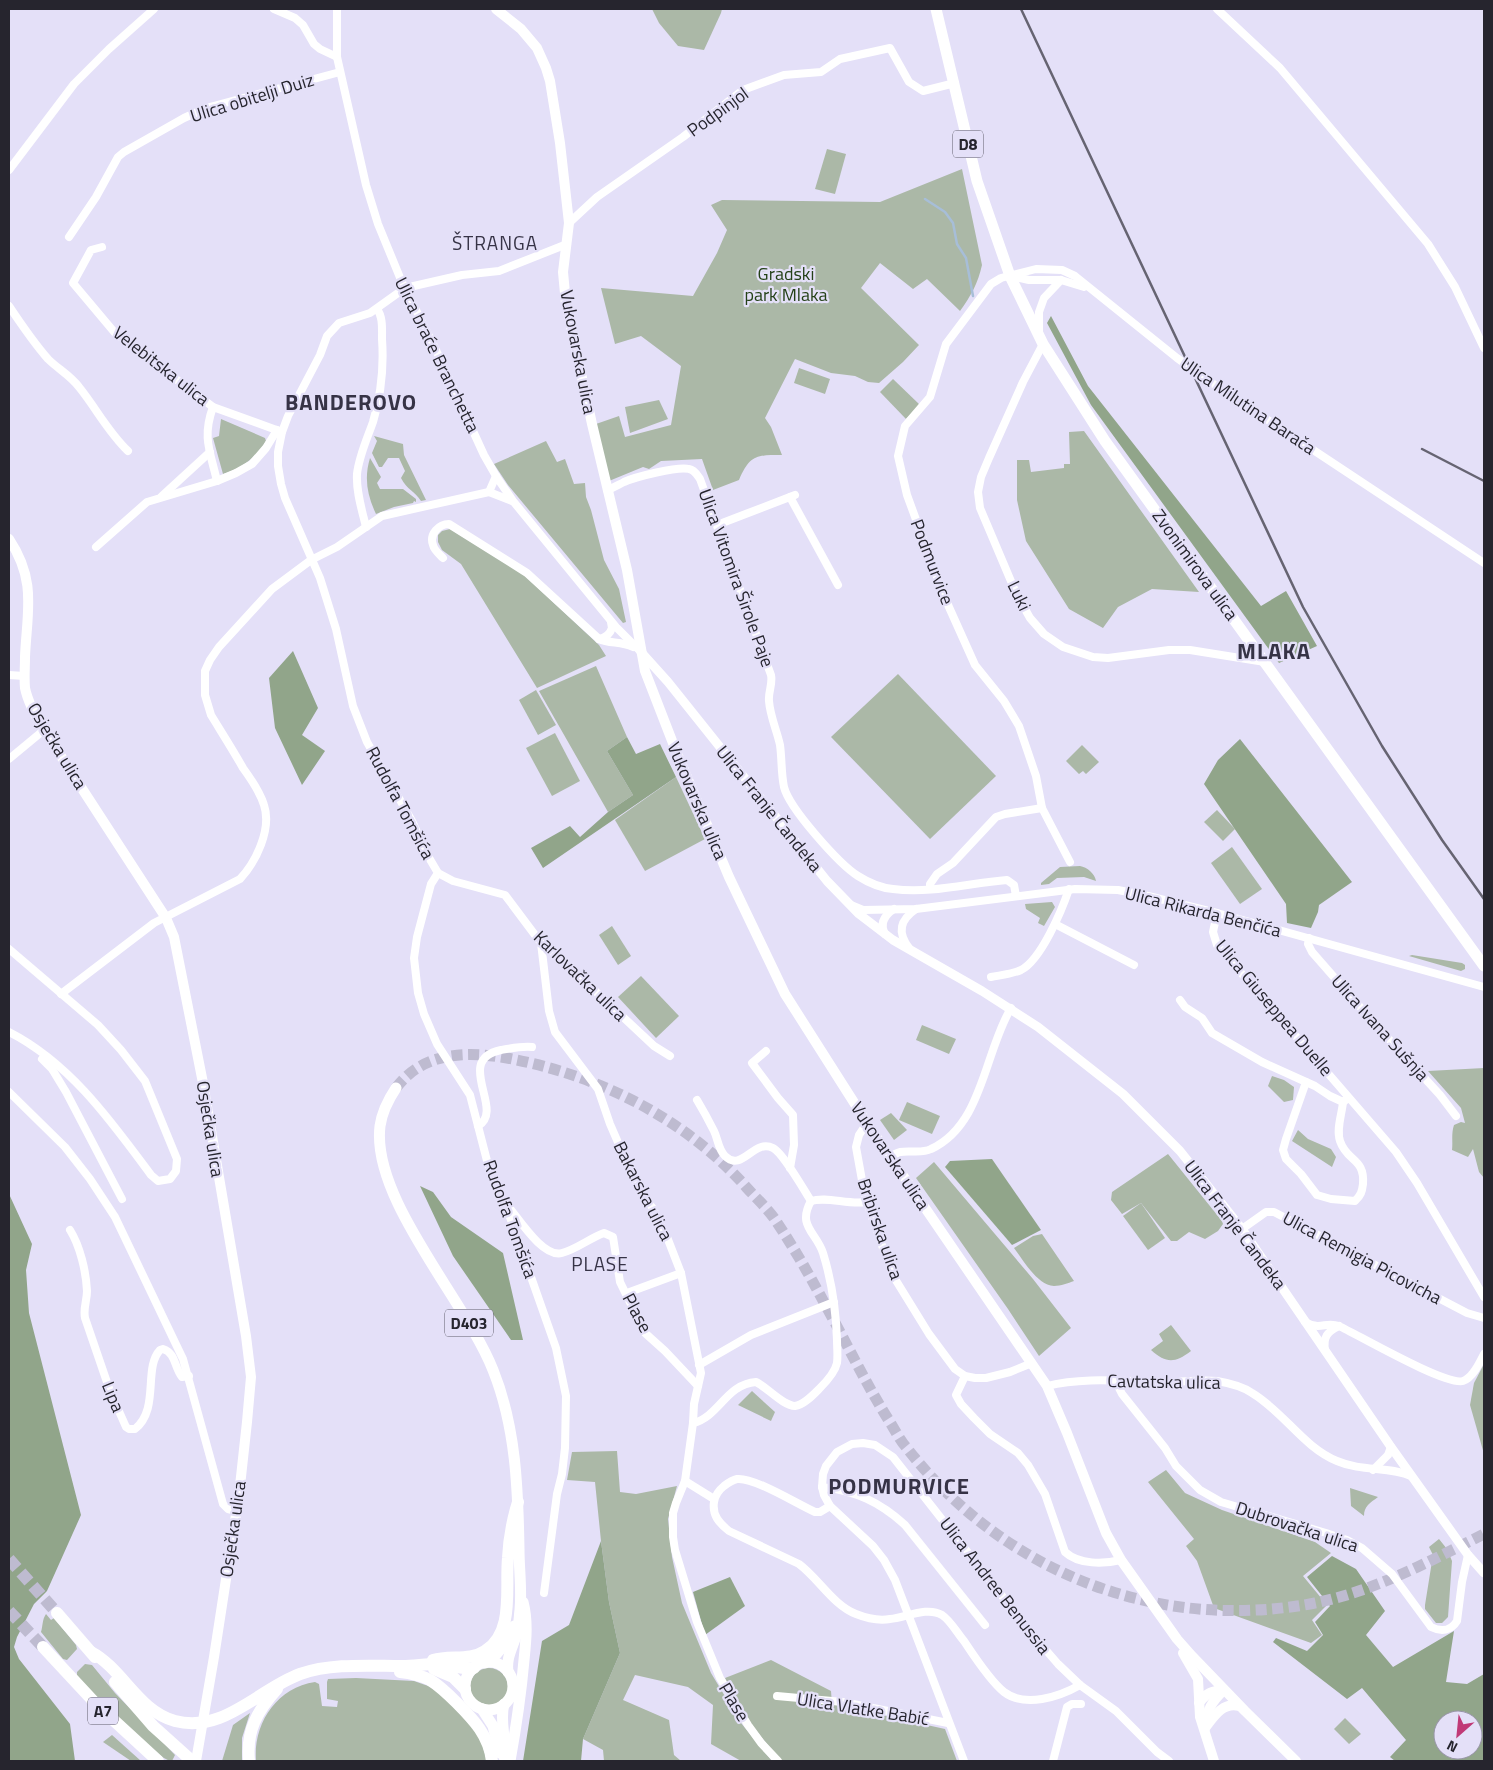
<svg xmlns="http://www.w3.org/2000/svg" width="1493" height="1770" font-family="'Titillium Web',sans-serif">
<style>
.green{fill:#abb8a7}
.forest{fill:#91a58a;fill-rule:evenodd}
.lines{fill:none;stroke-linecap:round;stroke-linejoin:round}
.stream{stroke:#a7bed8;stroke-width:2.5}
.primary-tunnel{stroke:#bebbd0;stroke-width:11;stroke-dasharray:11 5.5;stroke-linecap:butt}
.trunk-tunnel{stroke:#bebbd0;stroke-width:12;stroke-dasharray:12 6;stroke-linecap:butt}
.minor{stroke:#fff;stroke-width:8}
.tertiary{stroke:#fff;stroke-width:9}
.secondary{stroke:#fff;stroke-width:10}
.primary{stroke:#fff;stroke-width:11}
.trunk{stroke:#fff;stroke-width:12}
.rail{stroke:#666472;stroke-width:2.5}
.labels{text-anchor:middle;stroke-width:4.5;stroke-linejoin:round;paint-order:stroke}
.shield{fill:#e4e0f8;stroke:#5f5d6b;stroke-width:1}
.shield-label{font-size:16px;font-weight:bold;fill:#26252e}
.street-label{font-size:18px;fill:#26252e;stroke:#e4e0f8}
.park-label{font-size:18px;fill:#234017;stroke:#e4e0f8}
.neighbourhood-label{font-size:19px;letter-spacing:1px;fill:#363346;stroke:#e4e0f8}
.district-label{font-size:22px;font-weight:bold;letter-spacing:1px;fill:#363346;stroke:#e4e0f8}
</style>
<rect width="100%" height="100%" fill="#e4e0f8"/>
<g class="green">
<polygon points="652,9 722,9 721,13 704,50 678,46 659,23"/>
<polygon points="827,149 846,154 835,194 815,189"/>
<path d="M962 169 982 265C978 283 971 296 960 311L927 279 913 289 880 263 861 288 919 345 903 362 879 383 868 382 855 376 831 373 795 359 765 418 771 427 782 455C756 455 750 455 739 480L713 490 702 459 661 461 649 469 643 467 609 481 596 424 619 416 625 437 671 425 681 366 641 336 615 344 601 288 693 296 717 253 727 230 711 205 722 200 880 202Z"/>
<polygon points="799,368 830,379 825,394 794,383"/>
<polygon points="893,379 920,405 906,419 880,392"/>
<polygon points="659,400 668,419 630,433 625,407"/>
<path d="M221 419 265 438 266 441C256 458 241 469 223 474L213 438 219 436Z"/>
<polygon points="1084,431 1199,592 1152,589 1118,607 1103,628 1069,609 1026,541 1017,500 1017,460 1029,460 1031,472 1064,468 1064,464 1070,464 1069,432"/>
<path d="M374 436 403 444 404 455 426 500 421 501C415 491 407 490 401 478L405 471 399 458H388L382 467H379L372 453 377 441Z"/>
<polygon points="546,441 557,462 565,459 574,484 585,483 586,497 591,510 604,560 619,589 626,622 623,623 508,485 494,464"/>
<path d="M370 458 381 477 377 483 380 489H403L416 499V502L414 501 413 503 394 507 376 514C367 495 364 478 370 458Z"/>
<polygon points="450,529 524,575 599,645 606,656 537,688 461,564 442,550 438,542 438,535 442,531"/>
<polygon points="596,666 627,737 607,751 633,795 608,812 539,691"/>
<polygon points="898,674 996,776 930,839 831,737"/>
<polygon points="536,690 556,725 538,735 519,700"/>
<polygon points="555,733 580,781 552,796 526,748"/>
<polygon points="1082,745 1099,762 1086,774 1083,771 1079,774 1066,761"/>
<polygon points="676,777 705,839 645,871 615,820"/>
<polygon points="1217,810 1235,829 1223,841 1204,822"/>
<polygon points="1232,847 1262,889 1240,904 1211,863"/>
<path d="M1080 866C1087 867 1095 874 1096 881L1084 877 1057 878 1049 884 1041 885V883L1060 867Z"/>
<polygon points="1052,902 1055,907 1044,926 1038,923 1040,918 1026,909 1025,904"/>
<polygon points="612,926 631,956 618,965 599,935"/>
<polygon points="1412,955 1462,963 1465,965 1465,969 1461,971 1409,956"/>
<polygon points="641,976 679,1016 656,1038 618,997"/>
<polygon points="922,1025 956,1039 949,1054 916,1040"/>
<path d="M1484 1068V1178L1479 1172 1473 1149 1468 1157 1452 1150C1453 1141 1451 1134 1454 1125L1461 1122 1465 1123 1461 1108 1428 1071Z"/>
<polygon points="1272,1076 1284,1080 1294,1087 1293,1100 1284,1102 1268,1086"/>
<polygon points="907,1102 940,1116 932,1134 899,1120"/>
<polygon points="891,1113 907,1130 894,1140 880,1120"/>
<polygon points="1298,1130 1308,1139 1331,1149 1336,1157 1332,1167 1292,1141"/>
<polygon points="1168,1154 1222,1221 1223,1224 1218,1231 1205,1239 1189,1232 1177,1241 1171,1241 1141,1203 1122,1214 1111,1200 1112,1192"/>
<polygon points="934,1162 1033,1279 1071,1328 1039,1356 1008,1309 916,1178"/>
<polygon points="1141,1203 1165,1238 1148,1250 1123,1216"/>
<path d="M1042 1234 1074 1281C1068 1283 1061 1286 1054 1286 1037 1285 1024 1261 1014 1248L1033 1236Z"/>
<path d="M1171 1325 1191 1351C1174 1364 1166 1363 1151 1350L1163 1341 1159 1334Z"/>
<polygon points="1484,1364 1484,1454 1470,1405 1474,1383"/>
<polygon points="752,1391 775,1412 771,1421 738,1405"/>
<polygon points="617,1451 620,1492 636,1494 677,1486 668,1519 672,1557 682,1603 711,1673 741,1723 772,1761 741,1761 711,1744 713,1705 688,1687 635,1675 623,1700 669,1720 674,1755 681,1761 604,1761 603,1750 583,1739 620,1653 609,1602 601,1541 595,1482 567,1480 572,1452"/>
<polygon points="1166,1470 1185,1493 1222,1510 1315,1542 1331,1553 1303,1576 1327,1605 1312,1620 1322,1635 1311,1643 1214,1608 1197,1561 1186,1546 1194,1539 1148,1482"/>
<path d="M1350 1488 1378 1497C1370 1503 1364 1506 1364 1516L1351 1506Z"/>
<polygon points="1439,1539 1447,1549 1452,1561 1448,1617 1442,1623 1436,1623 1425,1609 1425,1605 1433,1555 1429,1547"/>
<path d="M46 1614 51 1620 54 1618 76 1645 77 1649 67 1660 63 1659 41 1632C43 1625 42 1620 46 1614Z"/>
<polygon points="771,1660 831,1691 832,1704 945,1729 957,1761 781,1761 745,1717 725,1678"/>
<path d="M85 1664 92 1665 115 1693 175 1755 172 1761C157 1761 90 1690 77 1676V1672Z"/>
<circle cx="489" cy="1687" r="19"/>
<path d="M356 1678 414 1681 431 1687 447 1700 480 1736 487 1761H256C253 1724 276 1688 315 1682L319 1684 322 1706 337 1707 338 1701 327 1699V1682L328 1679Z"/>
<polygon points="250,1713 242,1738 242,1761 222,1761 233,1725"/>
<polygon points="1345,1718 1361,1734 1349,1744 1334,1729"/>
<polygon points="112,1735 141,1761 131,1761 103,1742"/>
</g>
<g class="forest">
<polygon points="1051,316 1088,386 1261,606 1286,591 1317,646 1279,663 1091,405 1047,323"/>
<polygon points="293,651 318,708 302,735 325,751 302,785 275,728 269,678"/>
<polygon points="627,737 636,754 660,744 676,777 543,868 531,848 570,826 580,837 608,812 633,795 607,751"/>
<polygon points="1240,739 1352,882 1319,905 1318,912 1311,928 1287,923 1286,904 1204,784 1218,760"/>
<polygon points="992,1159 1041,1230 1012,1245 945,1167 950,1161"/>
<polygon points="420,1186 433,1192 451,1217 503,1253 523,1340 511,1340 453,1256"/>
<polygon points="9,1194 32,1244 26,1270 29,1313 81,1515 47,1591 34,1604 17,1637 14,1647 19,1659 70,1724 75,1761 9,1761"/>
<polygon points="601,1541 609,1602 620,1653 583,1739 581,1761 523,1761 542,1641 569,1625"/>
<path d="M1332 1556 1356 1569 1385 1611 1366 1635 1393 1667 1454 1631 1446 1682 1467 1684 1484 1674V1761H1395L1390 1757 1406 1740 1362 1688 1347 1699 1273 1642 1276 1638 1307 1651 1323 1635 1315 1622 1330 1606 1307 1577ZM1443 1720H1473V1750H1443Z"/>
<polygon points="730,1577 745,1606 705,1635 693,1592"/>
</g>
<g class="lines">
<polyline class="stream" points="925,199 945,212 953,223 957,244 966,258 973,296"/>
<path class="primary-tunnel" d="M396 1088C423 1052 465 1051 507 1058 598 1075 685 1118 747 1188 756 1198 766 1207 774 1218 793 1246 810 1276 826 1306 847 1344 865 1382 888 1419 894 1428 899 1439 906 1447 1004 1573 1158 1633 1315 1603 1375 1591 1430 1561 1484 1534"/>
<g class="trunk-tunnel">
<polyline points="9,1559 57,1613"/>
<polyline points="9,1611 43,1647"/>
</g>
<g class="minor">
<polyline points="274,9 295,18 303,25 314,44 320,49 337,57"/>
<polyline points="337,9 337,57 366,185 378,224 401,280 435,348 484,455 496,476 513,501 616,627 641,652"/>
<polyline points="1217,9 1280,68 1428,244 1455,287 1484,348"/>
<polyline points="9,170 74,84 109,49 154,9"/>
<polyline points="569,223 597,197 683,137 743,90 784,75 821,72 840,59 890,48 909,82 923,91 955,83"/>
<polyline points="69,237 96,197 118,157 124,152 184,118 206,108 340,72"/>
<polyline points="102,247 91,250 73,283 115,333 213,407 282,432"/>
<polyline points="1010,276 1029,280 1061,280 1084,287"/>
<path d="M9 306C21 324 33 342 48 359 58 369 70 375 79 387 96 408 108 432 128 451"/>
<polyline points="1039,332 1039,312 1044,298 1061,280"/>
<polyline points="1043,344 1023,382 989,458 981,477 978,492 980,508 1016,593 1030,618 1044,634 1063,647 1093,657 1108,658 1169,650 1190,650 1265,662"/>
<path d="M213 407C202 437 210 451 217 481"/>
<path d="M607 490C614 488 618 485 624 482 635 477 678 466 689 469 695 470 697 475 700 479L771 675C773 684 768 692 769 701 770 716 777 731 780 745 782 759 781 773 784 787 789 808 839 864 858 876 869 883 881 888 893 889 931 894 969 883 1007 880L1014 885 1016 896"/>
<polyline points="489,492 512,501"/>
<polyline points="162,496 210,452"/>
<polyline points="790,497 838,585"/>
<polyline points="717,525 795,495"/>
<path d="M366 527C362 510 356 492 357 474 359 456 367 439 373 422 381 395 384 367 382 339 382 329 383 317 377 309"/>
<polyline points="96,547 147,502 217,481 236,473 252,464 266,448 277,430"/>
<path d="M443 558C439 554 434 550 433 545 429 534 439 524 449 524L527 573 599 639C610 644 621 641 633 647"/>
<path d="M599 639C605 638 610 634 612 628L611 622"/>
<polyline points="9,675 24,676"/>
<polyline points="9,759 44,730"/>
<polyline points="1070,862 1042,808 1036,776 1019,726 1004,701 975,665 944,596 907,495 898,456 905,426 930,397 946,344 991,284 1001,278 1036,269 1062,270 1075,276 1177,358 1206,379 1484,563"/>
<polyline points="438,873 453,881 505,895 541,943 561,959 654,1046 670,1056"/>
<polyline points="930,889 930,884 937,874 953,863 996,817 1005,814 1042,808"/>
<polyline points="851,905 863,910 916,909 1075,889 1118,890 1148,896 1217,913 1484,987"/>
<polyline points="1217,913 1213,932 1217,945 1396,1152 1417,1183 1484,1297"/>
<polyline points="1055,924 1134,965"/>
<path d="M885 934C879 923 885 915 894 909"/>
<polyline points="1309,938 1308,944 1312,952 1375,1024 1440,1095 1456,1116"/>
<polyline points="541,943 549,1011 555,1032 598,1089 610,1124 640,1193 652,1207 667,1237 681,1273 701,1373 694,1404 693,1423 685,1481 676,1503 673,1513 673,1537 675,1550 697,1622 720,1678 748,1725 761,1743 778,1761"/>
<path d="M909 948C897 932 900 920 916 909"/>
<path d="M9 949 98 1025 121 1050 145 1081 177 1159 176 1171 170 1179 158 1181 151 1175C111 1121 70 1063 9 1032"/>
<path d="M991 977C1001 975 1012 974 1021 970 1041 960 1062 910 1069 889"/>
<path d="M61 994 154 923 240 879C256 862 272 829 264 805 260 792 251 779 243 768 233 750 222 733 211 715L205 695V671L210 660 219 647 272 589 311 560 337 547 382 516 489 492 496 476"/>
<polyline points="1180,1000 1185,1007 1202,1018 1212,1033 1262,1062 1315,1086 1330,1096 1343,1102 1347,1099"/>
<polyline points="766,1051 752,1063 778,1098 793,1115 794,1145 790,1168"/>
<polyline points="42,1059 52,1069 66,1092 122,1199"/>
<path d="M1306 1082 1286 1139 1283 1150 1286 1159 1301 1174 1317 1195 1331 1199 1355 1201C1361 1195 1362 1192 1363 1184 1365 1158 1347 1162 1340 1141 1336 1129 1342 1114 1343 1102"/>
<polyline points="9,1092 65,1147 90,1179 115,1217 183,1359 223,1504 228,1509 236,1511"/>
<path d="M697 1100C703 1110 709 1121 714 1131 718 1139 718 1149 725 1156 742 1173 754 1138 773 1148 783 1153 804 1190 811 1201 827 1196 848 1205 866 1202"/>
<polyline points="867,1123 859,1135 856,1147 865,1197 892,1274 929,1334 955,1369 965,1376 975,1378 986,1378 1010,1372 1032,1363"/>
<path d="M478 1126C506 1110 453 1060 501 1050 512 1048 522 1046 532 1047"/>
<path d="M890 1156C893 1155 897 1153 900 1152 911 1150 921 1154 931 1149 983 1125 984 1053 1011 1008"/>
<path d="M508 1206C519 1219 543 1258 562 1253 577 1249 590 1238 604 1233L613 1237 620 1282 645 1333 665 1351 698 1386"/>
<polyline points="1242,1229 1266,1212 1274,1212 1467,1313 1484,1318"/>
<path d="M70 1230C80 1246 86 1271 87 1291 87 1301 83 1308 85 1318L110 1391 126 1427 129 1429H135C160 1409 143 1368 160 1350L163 1349C176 1353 174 1367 182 1377L189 1376"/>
<polyline points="627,1293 681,1273"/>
<path d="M1305 1322C1321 1331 1325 1321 1339 1326 1360 1336 1446 1386 1463 1381 1473 1378 1480 1362 1484 1354"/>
<path d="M1325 1350C1323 1337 1327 1332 1339 1326"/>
<polyline points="699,1365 751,1335 834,1302"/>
<path d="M965 1376 956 1395 961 1404 974 1418 990 1434 1018 1453 1028 1465 1045 1494 1065 1552C1079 1565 1104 1564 1121 1560"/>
<path d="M1116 1382 1122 1394 1165 1448 1176 1466 1200 1490 1221 1502 1326 1533 1347 1540 1362 1548 1392 1574 1431 1627C1441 1632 1451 1631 1457 1621L1462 1582 1468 1555"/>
<path d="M1047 1386C1086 1376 1128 1382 1168 1382 1184 1382 1200 1379 1217 1381 1229 1383 1242 1386 1252 1393 1284 1412 1303 1447 1337 1461 1362 1472 1389 1466 1411 1476"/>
<path d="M693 1423C719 1417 726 1384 756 1382 767 1387 783 1406 795 1406 804 1405 814 1394 820 1388 826 1382 835 1372 837 1363 838 1356 837 1347 837 1340 836 1310 832 1282 823 1253 816 1232 797 1226 811 1201"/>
<polyline points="1373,1470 1388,1455 1391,1447"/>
<polyline points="685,1481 714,1499"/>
<path d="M822 1487C856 1491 880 1502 905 1525L985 1625"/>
<path d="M830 1506 820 1512H815C797 1504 754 1477 737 1479 732 1480 728 1483 724 1486 719 1490 715 1496 714 1502 712 1515 719 1523 729 1531L799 1564C819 1579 833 1605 856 1614 866 1618 879 1621 890 1619 905 1618 927 1606 942 1615 951 1621 957 1633 964 1641 974 1656 990 1681 1004 1692 1025 1708 1059 1697 1080 1685"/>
<polyline points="544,1593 557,1494 562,1474 565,1448 566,1396 556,1348 505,1203 492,1180 470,1095 437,1044 424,1014 418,993 414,958 417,937 431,884 438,873 428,856 412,821 367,742 353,706 336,629 320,578 285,498 281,484 278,466 278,452 282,432 288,416 320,355 327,336 339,323 370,313 405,288 462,275 499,271 567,244"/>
<polyline points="777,1696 843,1702 948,1723"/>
<polyline points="964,1761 895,1580 884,1560 873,1546 830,1506 824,1495 822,1487 823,1474 826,1466 837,1452 852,1444 863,1443 875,1445 893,1457 1032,1634 1058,1664 1080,1685 1116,1711 1157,1752 1169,1761"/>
<polyline points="1053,1761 1067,1707 1072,1704 1081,1704"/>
</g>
<polyline class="tertiary" points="641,652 668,682 827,881 859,914 893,940 982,991 1038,1027 1123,1094 1180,1151 1242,1229 1391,1447 1468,1555 1484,1573"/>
<g class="secondary">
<polyline points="496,9 521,29 537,48 546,68 550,81 560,143 569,223 563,272 566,304 592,424 627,570 645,671 676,751 729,877 785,994 867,1123 1047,1386 1067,1433 1106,1533 1121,1560 1177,1639 1192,1656 1245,1711 1296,1761"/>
<path d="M9 539C37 581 27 611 25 657 25 668 24 678 25 688 28 703 36 717 44 730L166 918 174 937 203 1083 246 1336 251 1377 247 1422 239 1495 214 1657 196 1761"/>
<polyline points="1183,1653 1198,1679 1200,1717 1214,1761"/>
<path d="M1199 1703C1206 1693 1212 1691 1224 1690"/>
<path d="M1205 1728C1206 1711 1212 1701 1224 1690"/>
<path d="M1205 1728C1214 1716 1223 1702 1239 1706"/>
</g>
<g class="primary">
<polyline points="936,9 977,181 1010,276 1043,344 1105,441 1484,966"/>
<path d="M396 1088C388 1100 382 1112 380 1126 371 1199 466 1301 493 1370 516 1427 518 1489 519 1549 519 1569 522 1590 520 1610 519 1618 519 1628 516 1636 512 1649 506 1658 508 1672"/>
<circle cx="489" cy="1686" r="24"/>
<path d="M485 1663C500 1655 506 1640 514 1626"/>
<polyline points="482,1709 493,1726 500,1753"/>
<path d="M504 1757C507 1739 499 1722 504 1704"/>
<path d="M510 1761C516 1728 521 1694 524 1660 526 1641 528 1621 523 1602"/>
</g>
<g class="trunk">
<polyline points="57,1613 95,1657"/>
<polyline points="43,1647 96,1704 158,1761"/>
<path d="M91 1652C123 1669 138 1711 175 1721 223 1734 259 1689 300 1674 332 1663 369 1666 402 1666 414 1666 425 1664 437 1664 450 1664 461 1670 474 1668"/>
<path d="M433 1660C450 1655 470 1661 485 1651 515 1633 505 1587 508 1558 509 1539 512 1521 518 1502"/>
<polyline points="434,1669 453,1677 465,1689"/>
<path d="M400 1672C410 1673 420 1675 430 1680 440 1686 448 1694 457 1703 474 1720 489 1736 492 1761"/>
<polyline points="115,1682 153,1726 192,1761"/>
<path d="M249 1761C246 1731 257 1711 277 1689"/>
</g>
<g class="rail">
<polyline points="1021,9 1303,607 1382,746 1442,840 1484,899"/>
<polyline points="1422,449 1484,481"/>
</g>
</g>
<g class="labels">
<g class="shield">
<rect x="953" y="130.5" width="30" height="27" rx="4"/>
<rect x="445" y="1309.5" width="48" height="27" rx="4"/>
<rect x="88" y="1697.5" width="30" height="27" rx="4"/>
</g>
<g class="shield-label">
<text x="968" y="150">D8</text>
<text x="469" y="1329">D403</text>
<text x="103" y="1717">A7</text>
</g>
<g class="street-label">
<text transform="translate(252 98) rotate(-17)" y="6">Ulica obitelji Duiz</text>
<text transform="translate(718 112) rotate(-36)" y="6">Podpinjol</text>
<text transform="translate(578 352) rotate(79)" y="6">Vukovarska ulica</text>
<text transform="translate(437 355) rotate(64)" y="6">Ulica braće Branchetta</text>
<text transform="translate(161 366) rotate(38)" y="6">Velebitska ulica</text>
<text transform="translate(1248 406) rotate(34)" y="6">Ulica Milutina Barača</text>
<text transform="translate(932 562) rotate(69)" y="6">Podmurvice</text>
<text transform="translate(1195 565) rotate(54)" y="6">Zvonimirova ulica</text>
<text transform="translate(736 578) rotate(70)" y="6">Ulica Vitomira Širole Paje</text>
<text transform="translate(1019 596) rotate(64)" y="6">Luki</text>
<text transform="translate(57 746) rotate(59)" y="6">Osječka ulica</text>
<text transform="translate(697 801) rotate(67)" y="6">Vukovarska ulica</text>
<text transform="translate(400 803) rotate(62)" y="6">Rudolfa Tomšića</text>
<text transform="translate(769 809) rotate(51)" y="6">Ulica Franje Čandeka</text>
<text transform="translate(1203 912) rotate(14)" y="6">Ulica Rikarda Benčića</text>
<text transform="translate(580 976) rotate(44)" y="6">Karlovačka ulica</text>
<text transform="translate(1274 1008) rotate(50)" y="6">Ulica Giuseppea Duelle</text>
<text transform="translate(1380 1028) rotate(48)" y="6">Ulica Ivana Sušnja</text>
<text transform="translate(210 1129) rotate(81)" y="6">Osječka ulica</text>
<text transform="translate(890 1156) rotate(56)" y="6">Vukovarska ulica</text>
<text transform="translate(643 1191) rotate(63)" y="6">Bakarska ulica</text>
<text transform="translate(510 1219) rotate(70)" y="6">Rudolfa Tomšića</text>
<text transform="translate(1235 1225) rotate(53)" y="6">Ulica Franje Čandeka</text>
<text transform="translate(880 1229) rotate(71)" y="6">Bribirska ulica</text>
<text transform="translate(1362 1258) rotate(28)" y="6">Ulica Remigia Picovicha</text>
<text transform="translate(637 1313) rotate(62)" y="6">Plase</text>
<text transform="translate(1164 1382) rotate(1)" y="6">Cavtatska ulica</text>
<text transform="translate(113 1397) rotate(68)" y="6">Lipa</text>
<text transform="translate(1297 1527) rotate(18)" y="6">Dubrovačka ulica</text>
<text transform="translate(233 1529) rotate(-82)" y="6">Osječka ulica</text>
<text transform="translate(995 1586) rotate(52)" y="6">Ulica Andree Benussia</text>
<text transform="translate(734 1702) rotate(59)" y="6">Plase</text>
<text transform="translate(863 1709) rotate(9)" y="6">Ulica Vlatke Babić</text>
</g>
<g class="park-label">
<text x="786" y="280">Gradski<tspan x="786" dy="21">park Mlaka</tspan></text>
</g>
<g class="neighbourhood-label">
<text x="495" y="250">ŠTRANGA</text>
<text x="600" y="1271">PLASE</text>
</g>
<g class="district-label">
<text x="351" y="410">BANDEROVO</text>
<text x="1274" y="659">MLAKA</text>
<text x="899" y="1494">PODMURVICE</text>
</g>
</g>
<rect width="1493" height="1770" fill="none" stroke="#26252e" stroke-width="20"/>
<g transform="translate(1458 1735) rotate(207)"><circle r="24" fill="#e4e0f8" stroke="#9895a7"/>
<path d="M0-4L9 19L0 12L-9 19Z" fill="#c03977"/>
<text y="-8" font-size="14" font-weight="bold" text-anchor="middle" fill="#26252e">N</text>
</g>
</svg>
